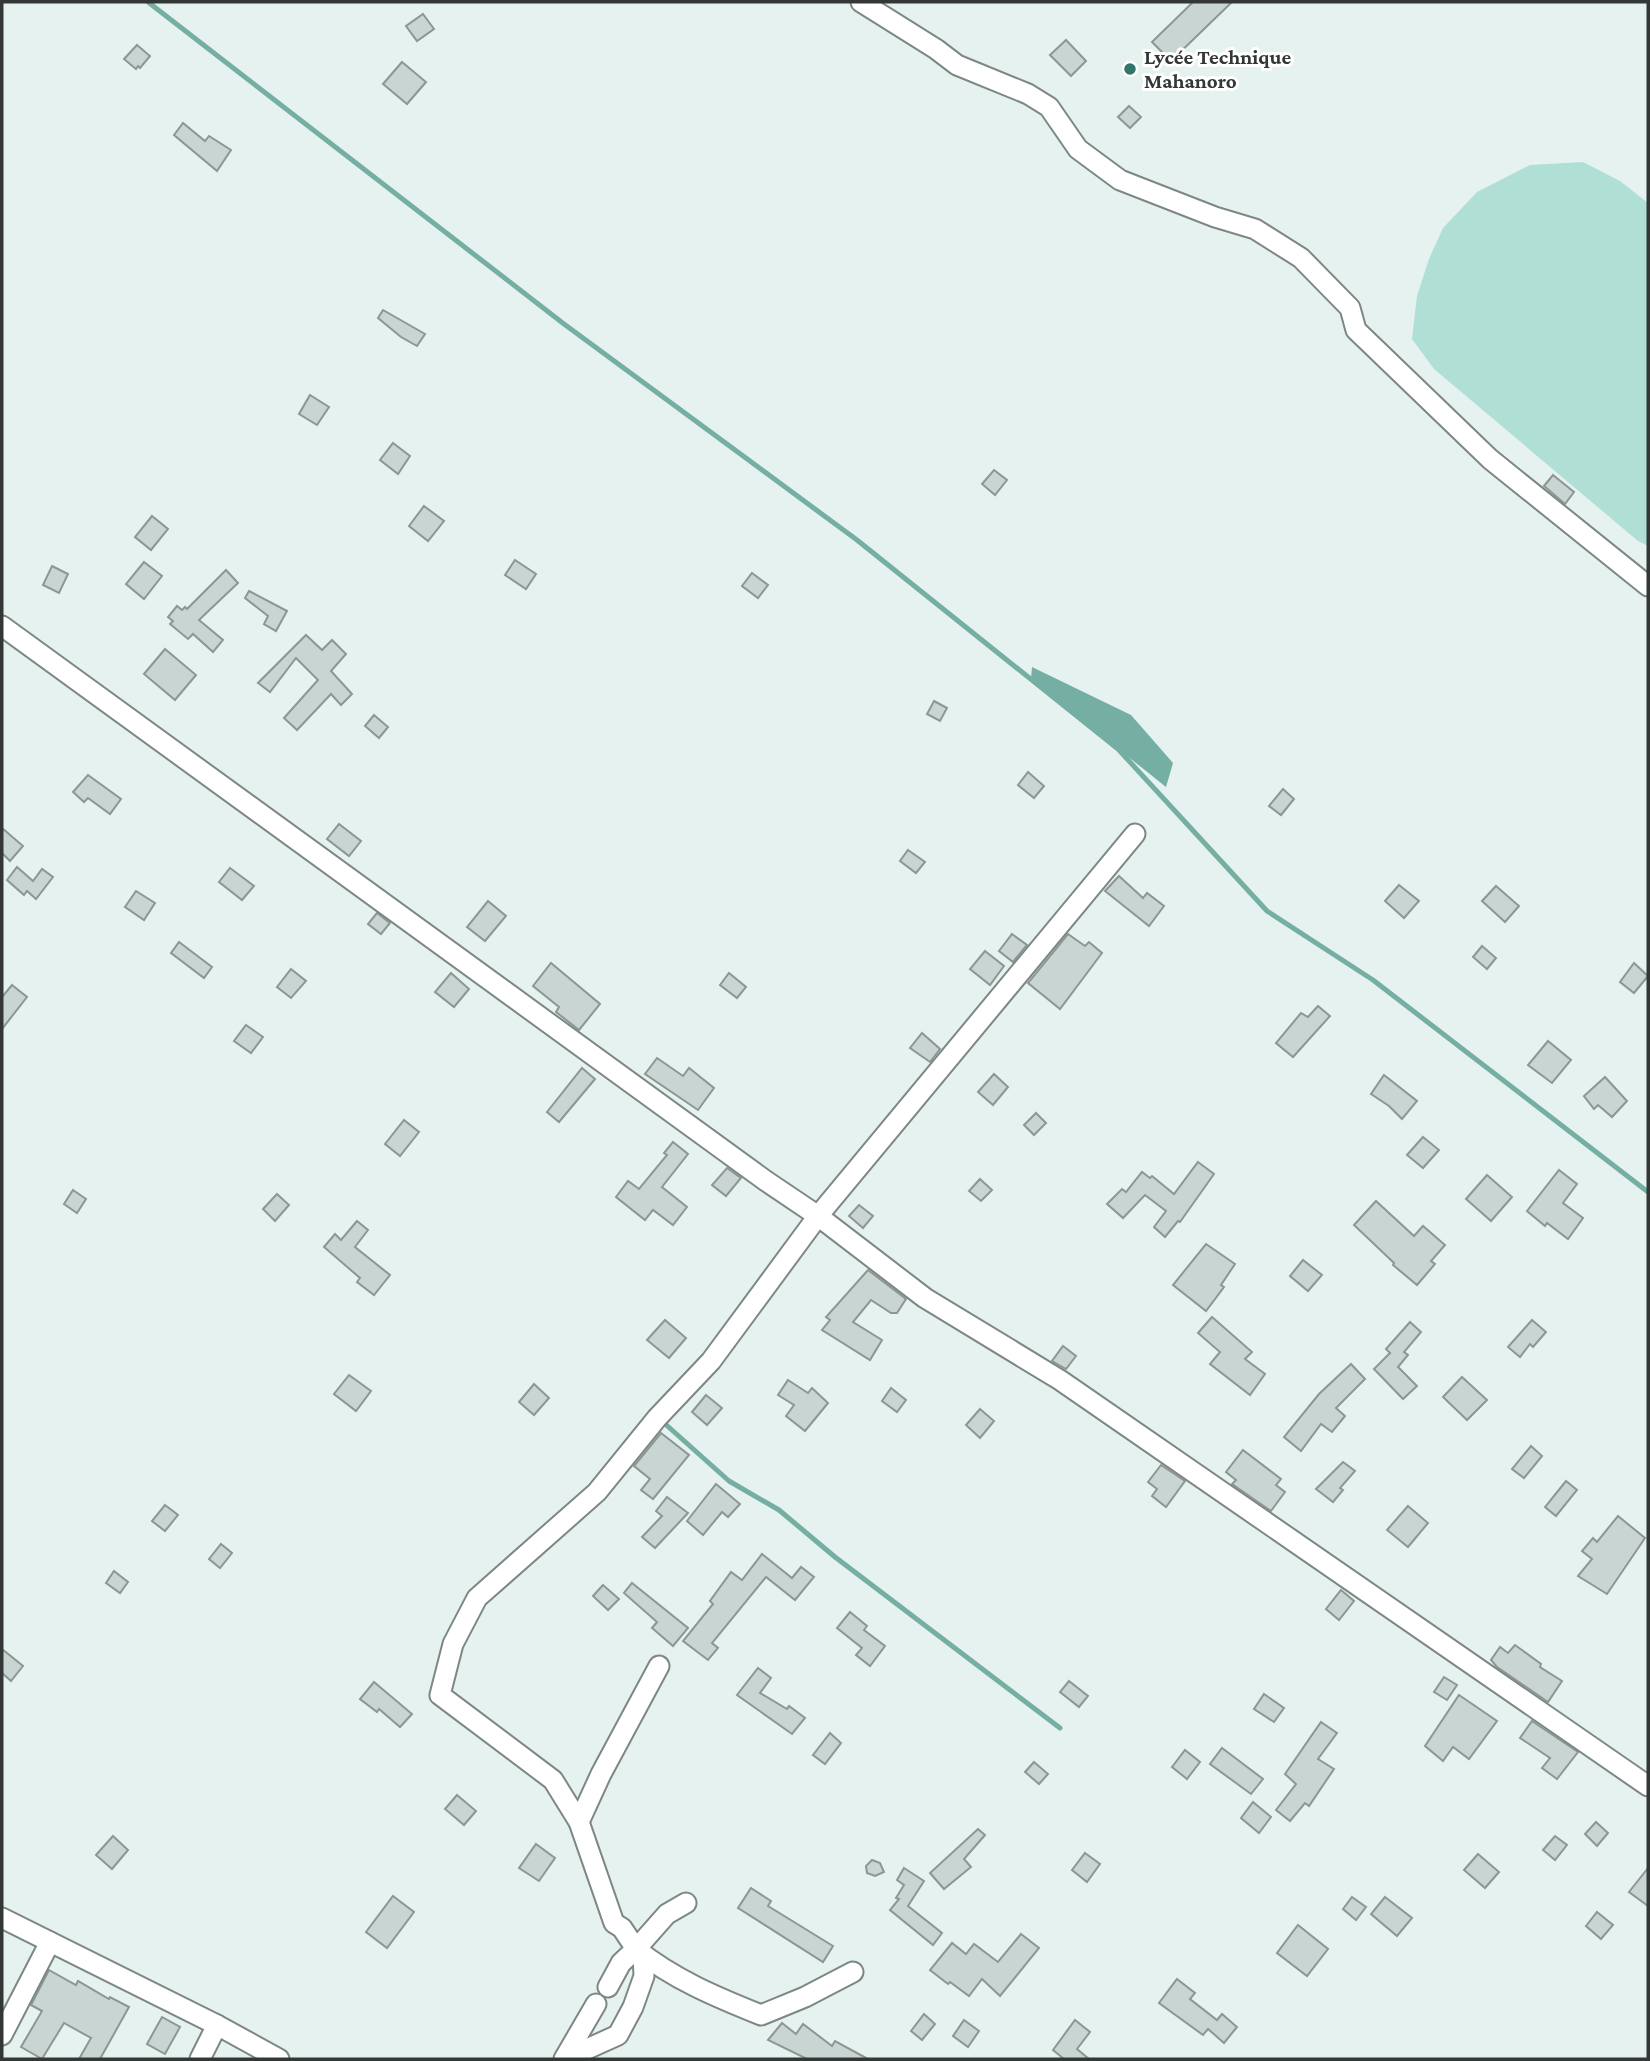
<svg xmlns="http://www.w3.org/2000/svg" width="1650" height="2061" font-family="'Crimson Pro',serif">
<style>
.green{fill:#afdfd5}
.water{fill:#75aea3}
.lines{fill:none;stroke-linecap:round;stroke-linejoin:round}
.stream{stroke:#75aea3;stroke-width:5}
.building{fill:#c9d5d2;stroke:#8c9794;stroke-width:2}
.minor-casing{stroke:#7d8785;stroke-width:23}
.minor{stroke:#fff;stroke-width:19}
.poi-dot{fill:#31766b;stroke:#fff;stroke-width:2.5}
.labels{text-anchor:middle;stroke-width:6;stroke-linejoin:round;paint-order:stroke}
.poi-label{font-size:21px;font-weight:bold;fill:#333837;stroke:#fff;text-anchor:start}
</style>
<rect width="100%" height="100%" fill="#e6f2f0"/>
<polygon class="green" points="1583,162 1620,181 1648,203 1648,546 1638,541 1434,369 1412,339 1417,296 1429,259 1443,228 1477,192 1530,165"/>
<polygon class="water" points="1032,667 1131,715 1173,763 1166,787 1031,679"/>
<g class="lines">
<g class="stream">
<polyline points="148,2 564,324 857,540 1118,749 1267,911 1373,980 1648,1192"/>
<polyline points="663,1422 729,1481 779,1510 835,1557 1060,1728"/>
</g>
</g>
<g class="building">
<polygon points="1193,2 1232,2 1171,61 1152,42"/>
<polygon points="423,14 434,29 417,41 406,26"/>
<polygon points="1066,40 1086,61 1071,76 1050,55"/>
<polygon points="137,45 150,56 140,68 138,66 136,69 124,59"/>
<polygon points="402,62 426,82 407,104 383,84"/>
<polygon points="1129,106 1141,117 1130,128 1118,117"/>
<polygon points="183,123 205,141 209,136 231,150 217,171 174,135"/>
<polygon points="383,310 425,334 417,346 401,337 378,318"/>
<polygon points="310,395 329,407 317,425 299,414"/>
<polygon points="393,443 410,456 398,474 380,460"/>
<polygon points="994,470 1007,480 995,495 982,484"/>
<polygon points="1553,475 1574,492 1565,504 1544,486"/>
<polygon points="424,506 444,521 428,541 409,526"/>
<polygon points="152,516 168,529 151,550 135,537"/>
<polygon points="515,560 536,574 526,589 505,575"/>
<polygon points="144,562 162,576 144,599 126,584"/>
<polygon points="52,566 68,574 59,593 43,585"/>
<polygon points="226,570 238,583 199,620 223,640 213,652 193,634 188,639 170,624 173,621 168,617 177,606 182,610 185,607 187,609"/>
<polygon points="752,573 768,585 758,598 742,586"/>
<polygon points="249,591 287,611 276,631 264,624 268,616 245,598"/>
<polygon points="306,635 322,650 332,640 346,654 331,671 352,694 341,705 331,694 297,730 284,718 318,680 296,658 270,692 258,683"/>
<polygon points="165,649 196,675 175,700 144,674"/>
<polygon points="934,701 947,708 940,721 927,714"/>
<polygon points="374,715 388,727 379,738 365,726"/>
<polygon points="1028,772 1044,786 1034,798 1018,785"/>
<polygon points="88,775 121,799 110,814 88,798 84,802 73,792"/>
<polygon points="1283,789 1294,799 1281,815 1269,806"/>
<polygon points="339,824 361,841 349,856 327,839"/>
<polygon points="2,828 23,846 10,861 2,853"/>
<polygon points="908,850 925,862 916,873 900,861"/>
<polygon points="17,867 33,881 42,869 53,877 36,899 27,891 24,895 7,880"/>
<polygon points="230,868 254,886 242,900 219,882"/>
<polygon points="1119,876 1143,898 1147,893 1164,906 1149,926 1105,891"/>
<polygon points="1399,885 1419,901 1404,918 1385,901"/>
<polygon points="1496,886 1519,906 1505,922 1482,901"/>
<polygon points="136,891 155,903 144,920 125,907"/>
<polygon points="488,901 506,916 485,941 467,927"/>
<polygon points="377,913 390,923 381,934 368,924"/>
<polygon points="1012,934 1027,945 1013,962 999,951"/>
<polygon points="1068,934 1085,946 1089,942 1102,953 1060,1009 1028,983"/>
<polygon points="179,942 212,967 204,978 171,953"/>
<polygon points="1482,946 1496,958 1487,969 1473,957"/>
<polygon points="985,951 1004,966 990,985 970,969"/>
<polygon points="551,963 600,1004 579,1030 556,1012 559,1007 533,986"/>
<polygon points="1634,963 1648,976 1634,993 1620,982"/>
<polygon points="291,969 306,981 291,998 277,987"/>
<polygon points="451,973 469,989 454,1007 435,992"/>
<polygon points="729,973 746,987 737,998 720,985"/>
<polygon points="12,985 27,997 2,1029 2,997"/>
<polygon points="1318,1006 1330,1016 1293,1057 1276,1043 1301,1013 1308,1017"/>
<polygon points="246,1025 263,1037 251,1053 234,1041"/>
<polygon points="922,1033 940,1049 930,1062 910,1048"/>
<polygon points="1548,1041 1571,1060 1552,1083 1528,1065"/>
<polygon points="657,1058 683,1076 689,1068 714,1088 698,1110 645,1074"/>
<polygon points="582,1068 595,1079 559,1122 547,1112"/>
<polygon points="994,1074 1008,1087 993,1105 978,1092"/>
<polygon points="1384,1075 1417,1101 1402,1119 1389,1106 1371,1094"/>
<polygon points="1605,1077 1627,1101 1612,1117 1598,1105 1594,1109 1584,1096"/>
<polygon points="1036,1113 1046,1123 1034,1135 1024,1125"/>
<polygon points="404,1120 419,1132 400,1156 385,1144"/>
<polygon points="1423,1137 1439,1150 1423,1168 1407,1155"/>
<polygon points="673,1142 688,1154 662,1187 687,1207 673,1225 653,1210 645,1220 616,1197 628,1181 639,1189 667,1155 664,1153"/>
<polygon points="1198,1162 1214,1174 1180,1222 1178,1221 1165,1237 1154,1227 1166,1211 1145,1195 1123,1218 1107,1204 1122,1189 1126,1192 1142,1172 1150,1178 1152,1176 1174,1194"/>
<polygon points="727,1168 741,1178 726,1196 712,1185"/>
<polygon points="1559,1170 1577,1184 1563,1203 1583,1218 1568,1239 1547,1223 1545,1226 1527,1211"/>
<polygon points="1487,1175 1512,1197 1491,1221 1466,1199"/>
<polygon points="980,1179 992,1190 981,1201 969,1191"/>
<polygon points="73,1190 86,1199 77,1213 64,1204"/>
<polygon points="277,1194 289,1205 275,1221 263,1209"/>
<polygon points="1376,1201 1414,1236 1423,1226 1445,1245 1431,1261 1435,1264 1417,1285 1393,1265 1394,1263 1354,1225"/>
<polygon points="859,1205 873,1216 863,1228 849,1216"/>
<polygon points="357,1221 368,1230 355,1247 390,1275 374,1295 357,1282 360,1278 324,1247 335,1234 341,1240"/>
<polygon points="1206,1244 1235,1264 1221,1285 1224,1287 1206,1311 1173,1285"/>
<polygon points="1303,1260 1322,1275 1308,1291 1290,1276"/>
<polygon points="868,1270 906,1299 897,1313 891,1313 871,1300 853,1322 882,1340 870,1360 822,1330 830,1320 826,1317"/>
<polygon points="1212,1317 1252,1352 1245,1359 1265,1374 1250,1395 1210,1364 1220,1352 1198,1333"/>
<polygon points="665,1320 686,1338 669,1358 647,1340"/>
<polygon points="1532,1320 1546,1332 1533,1347 1530,1344 1520,1357 1508,1347"/>
<polygon points="1410,1322 1421,1332 1404,1352 1408,1355 1398,1367 1417,1386 1403,1399 1374,1369 1390,1353 1386,1349"/>
<polygon points="1063,1346 1076,1356 1066,1369 1052,1361"/>
<polygon points="1351,1364 1365,1379 1336,1408 1345,1416 1332,1432 1321,1424 1301,1451 1284,1437 1319,1394"/>
<polygon points="349,1375 371,1391 356,1411 334,1394"/>
<polygon points="1462,1377 1487,1400 1467,1420 1443,1397"/>
<polygon points="788,1380 808,1393 812,1388 828,1403 805,1431 786,1416 794,1405 778,1395"/>
<polygon points="534,1384 549,1398 534,1415 519,1402"/>
<polygon points="891,1388 906,1400 897,1412 882,1401"/>
<polygon points="706,1395 722,1408 707,1425 692,1412"/>
<polygon points="980,1409 994,1421 980,1438 966,1425"/>
<polygon points="661,1433 689,1455 653,1499 641,1490 650,1479 634,1466"/>
<polygon points="1531,1446 1542,1456 1524,1478 1512,1469"/>
<polygon points="1243,1450 1281,1479 1276,1485 1285,1492 1271,1511 1232,1484 1236,1480 1226,1472"/>
<polygon points="1343,1462 1355,1471 1340,1488 1343,1490 1333,1502 1316,1489"/>
<polygon points="1161,1465 1185,1481 1166,1507 1152,1496 1157,1489 1148,1482"/>
<polygon points="1566,1481 1577,1490 1556,1516 1545,1507"/>
<polygon points="716,1484 740,1504 728,1517 722,1512 703,1535 687,1521"/>
<polygon points="667,1497 688,1513 655,1548 642,1537 662,1516 656,1511"/>
<polygon points="165,1505 178,1515 165,1531 152,1521"/>
<polygon points="1408,1506 1428,1523 1408,1547 1387,1530"/>
<polygon points="1618,1516 1645,1538 1607,1594 1578,1576 1592,1559 1582,1551 1593,1538 1597,1542"/>
<polygon points="221,1544 232,1553 220,1568 209,1559"/>
<polygon points="762,1554 792,1578 801,1567 814,1577 795,1600 766,1577 712,1643 718,1648 708,1660 683,1641 713,1604 710,1601 731,1572 742,1580"/>
<polygon points="114,1571 128,1582 120,1593 106,1583"/>
<polygon points="632,1583 688,1628 673,1646 652,1628 657,1622 624,1593"/>
<polygon points="603,1585 619,1599 608,1610 593,1596"/>
<polygon points="1341,1590 1354,1601 1339,1620 1326,1609"/>
<polygon points="850,1612 867,1626 864,1630 885,1646 870,1666 856,1655 862,1648 837,1628"/>
<polygon points="1515,1645 1541,1664 1540,1667 1562,1681 1548,1702 1497,1667 1491,1660 1500,1647 1508,1653"/>
<polygon points="2,1649 23,1666 11,1681 2,1673"/>
<polygon points="758,1668 771,1678 760,1693 787,1709 789,1706 805,1718 792,1734 737,1695"/>
<polygon points="1444,1677 1457,1685 1447,1700 1434,1692"/>
<polygon points="1069,1681 1088,1696 1079,1707 1060,1692"/>
<polygon points="374,1682 412,1714 400,1727 379,1709 377,1712 360,1699"/>
<polygon points="1264,1694 1284,1708 1274,1722 1254,1709"/>
<polygon points="1459,1695 1497,1721 1469,1759 1453,1747 1443,1761 1425,1746"/>
<polygon points="1532,1721 1578,1752 1557,1779 1542,1768 1550,1758 1520,1738"/>
<polygon points="1321,1722 1337,1733 1318,1759 1334,1769 1309,1806 1305,1803 1290,1821 1276,1810 1296,1784 1285,1774"/>
<polygon points="830,1733 841,1743 825,1764 813,1755"/>
<polygon points="1222,1748 1263,1779 1251,1794 1210,1764"/>
<polygon points="1185,1750 1200,1762 1187,1779 1172,1767"/>
<polygon points="1034,1762 1048,1774 1039,1784 1025,1772"/>
<polygon points="457,1795 476,1811 464,1825 445,1809"/>
<polygon points="1253,1802 1271,1817 1259,1833 1241,1818"/>
<polygon points="1596,1822 1608,1833 1597,1846 1585,1834"/>
<polygon points="978,1829 985,1835 964,1859 971,1867 944,1889 930,1873"/>
<polygon points="113,1836 128,1850 112,1869 96,1855"/>
<polygon points="1555,1836 1567,1845 1555,1860 1543,1850"/>
<polygon points="536,1844 555,1858 539,1881 519,1868"/>
<polygon points="1085,1853 1100,1864 1087,1882 1072,1870"/>
<polygon points="1478,1854 1499,1872 1485,1888 1464,1870"/>
<polygon points="872,1860 880,1863 884,1872 875,1876 867,1873 866,1866"/>
<polygon points="904,1868 924,1881 908,1906 942,1933 933,1945 890,1910 899,1899 896,1898 904,1885 897,1880"/>
<polygon points="1648,1868 1648,1906 1629,1892"/>
<polygon points="751,1888 771,1901 768,1906 833,1946 823,1962 738,1908"/>
<polygon points="393,1896 414,1912 387,1948 366,1932"/>
<polygon points="1352,1897 1366,1907 1356,1920 1343,1909"/>
<polygon points="1385,1897 1412,1918 1397,1936 1371,1914"/>
<polygon points="1597,1912 1613,1925 1601,1939 1586,1926"/>
<polygon points="1298,1925 1328,1949 1307,1976 1277,1953"/>
<polygon points="1021,1934 1039,1948 1000,1996 982,1979 969,1996 950,1982 948,1984 930,1970 952,1943 966,1954 974,1944 998,1962"/>
<polygon points="49,1970 76,1985 78,1981 109,1999 110,1997 129,2007 100,2059 79,2059 91,2038 64,2023 42,2059 21,2047 42,2011 31,2005"/>
<polygon points="1177,1979 1195,1993 1190,1999 1217,2020 1222,2014 1237,2027 1224,2043 1208,2029 1203,2035 1159,2003"/>
<polygon points="924,2014 935,2024 922,2040 911,2031"/>
<polygon points="162,2017 180,2027 165,2054 147,2044"/>
<polygon points="964,2020 979,2031 968,2047 953,2036"/>
<polygon points="1075,2020 1090,2032 1077,2049 1089,2059 1064,2059 1053,2050"/>
<polygon points="782,2023 796,2034 803,2024 832,2046 835,2041 868,2059 807,2059 768,2040"/>
</g>
<g class="lines">
<defs>
<g id="minor">
<polyline points="861,2 936,49 957,65 1028,94 1049,107 1078,149 1120,180 1215,217 1255,229 1301,258 1350,308 1356,330 1490,459 1648,586"/>
<polyline points="2,626 766,1181 818,1216 925,1298 1060,1380 1648,1786"/>
<polyline points="579,1822 601,1774 659,1666"/>
<path d="M686 1903 667 1914 636 1949C673 1979 716 1997 761 2015L805 1997 853 1972"/>
<polyline points="2,1918 217,2025 279,2059"/>
<polyline points="608,1987 621,1963 636,1949 622,1928 614,1923 579,1822 553,1780 440,1695 453,1644 477,1598 597,1492 657,1418 711,1361 818,1216 1135,834"/>
<polyline points="2,2035 50,1942"/>
<polyline points="200,2059 217,2025"/>
<polyline points="564,2059 596,2004"/>
<polyline points="565,2059 618,2035 633,2007 644,1976 643,1955"/>
</g>
</defs>
<use href="#minor" class="minor-casing"/>
<use href="#minor" class="minor"/>
</g>
<circle class="poi-dot" cx="1130" cy="69" r="7"/>
<g class="labels">
<g class="poi-label">
<text x="1144" y="64">Lycée Technique<tspan x="1144" dy="24">Mahanoro</tspan></text>
</g>
</g>
<rect width="1650" height="2061" fill="none" stroke="#333837" stroke-width="7"/>
</svg>
